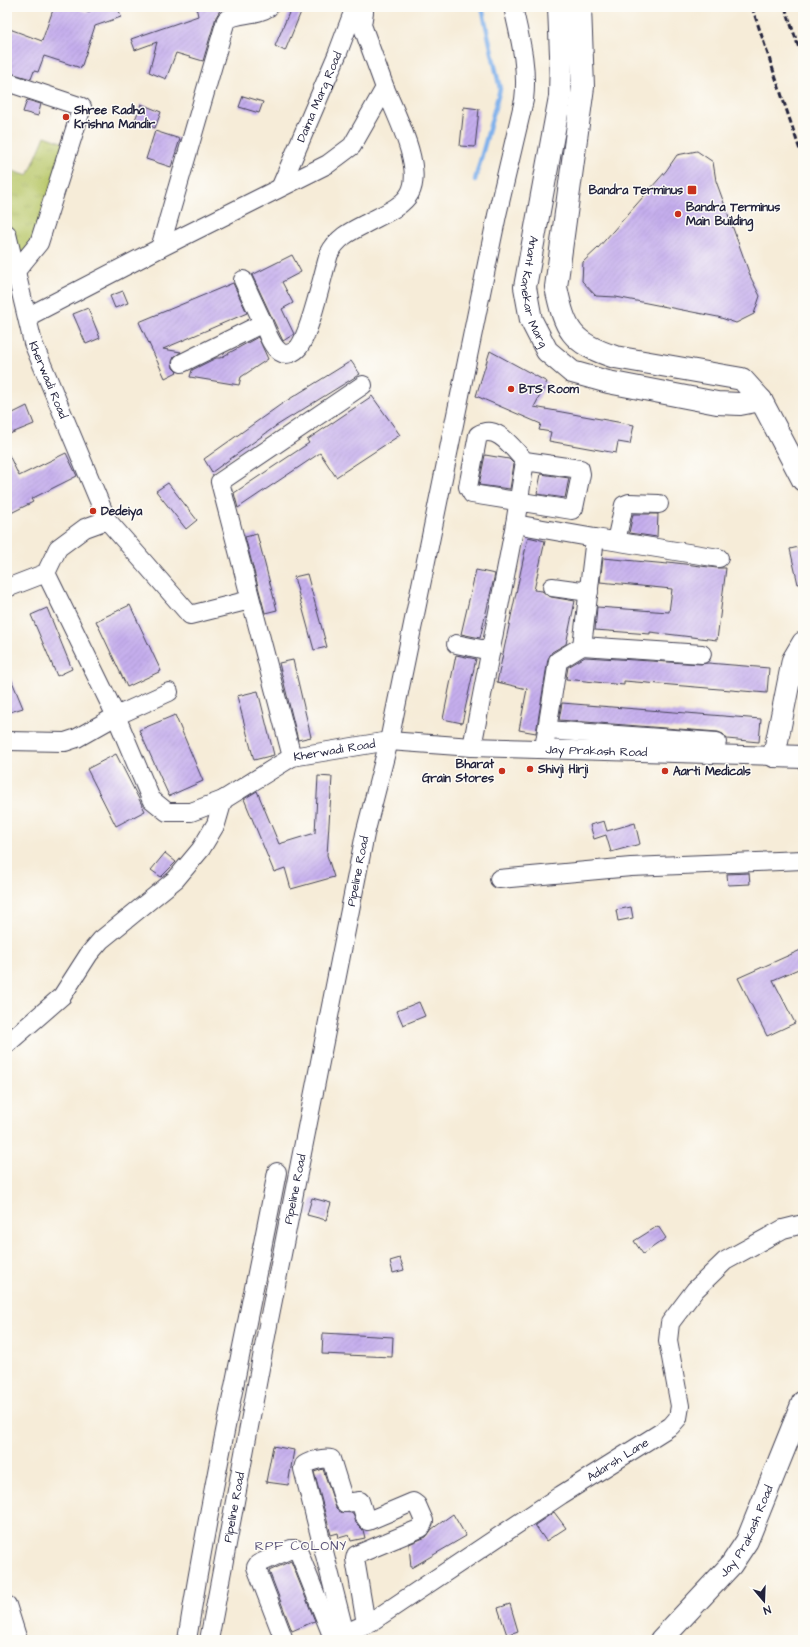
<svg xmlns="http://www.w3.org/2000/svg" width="810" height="1647" font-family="'Architects Daughter',sans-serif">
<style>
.park{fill:url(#park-tufts);stroke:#6e7553}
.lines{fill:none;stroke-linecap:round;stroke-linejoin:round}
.stream{stroke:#7fb1eb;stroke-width:4.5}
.building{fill:url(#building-hatch)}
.minor-casing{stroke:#424053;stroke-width:20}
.tertiary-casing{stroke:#424053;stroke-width:24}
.minor{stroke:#fff;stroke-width:18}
.tertiary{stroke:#fff;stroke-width:22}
.rail{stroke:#22223b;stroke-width:3;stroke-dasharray:6 3;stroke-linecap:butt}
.poi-dot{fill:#c8321e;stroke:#fdfcf7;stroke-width:1.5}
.labels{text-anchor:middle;stroke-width:3;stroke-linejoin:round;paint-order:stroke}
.street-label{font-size:12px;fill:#22223b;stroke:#fdfcf7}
.poi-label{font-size:12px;font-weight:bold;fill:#22223b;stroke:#fdfcf7;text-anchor:start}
.neighbourhood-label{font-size:13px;letter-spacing:1px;fill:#5b5379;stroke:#fdfcf7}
</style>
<defs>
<pattern id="park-tufts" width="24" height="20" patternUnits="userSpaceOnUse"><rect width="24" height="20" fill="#b9c86b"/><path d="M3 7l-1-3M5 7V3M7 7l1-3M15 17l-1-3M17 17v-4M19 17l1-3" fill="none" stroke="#9fac5e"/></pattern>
<pattern id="building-hatch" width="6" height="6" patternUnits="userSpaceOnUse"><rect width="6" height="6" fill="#c5aeed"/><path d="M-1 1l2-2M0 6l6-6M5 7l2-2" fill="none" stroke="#a995cc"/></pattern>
</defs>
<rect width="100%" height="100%" fill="#fdfcf7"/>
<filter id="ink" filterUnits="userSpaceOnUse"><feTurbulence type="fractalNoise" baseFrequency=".025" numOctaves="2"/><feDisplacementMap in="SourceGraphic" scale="8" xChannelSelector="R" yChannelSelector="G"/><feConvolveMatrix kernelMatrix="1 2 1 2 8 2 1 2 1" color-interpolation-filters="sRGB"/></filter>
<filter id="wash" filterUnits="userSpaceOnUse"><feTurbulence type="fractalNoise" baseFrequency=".012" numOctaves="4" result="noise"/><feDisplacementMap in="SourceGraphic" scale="16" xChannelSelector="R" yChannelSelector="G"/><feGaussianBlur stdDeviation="0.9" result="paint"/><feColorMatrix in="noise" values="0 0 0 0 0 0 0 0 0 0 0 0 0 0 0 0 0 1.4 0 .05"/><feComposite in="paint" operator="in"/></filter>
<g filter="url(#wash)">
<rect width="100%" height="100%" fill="#f6ecd8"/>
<polygon class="park" points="45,136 67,144 35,241 18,258 7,214 7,169 28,176"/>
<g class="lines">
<polyline class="stream" points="475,180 500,89 482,7"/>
</g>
<g id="blocks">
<g class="building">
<polygon points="54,7 72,7 87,12 101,7 118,7 121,17 95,26 81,68 44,56 38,72 34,71 31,79 7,72 7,28 42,41"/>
<polygon points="196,7 222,7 216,17 203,61 176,53 166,79 149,72 157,42 135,50 131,39 198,16"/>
<polygon points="291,8 301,12 285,51 275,46"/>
<polygon points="243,96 263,102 259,113 239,107"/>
<polygon points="27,100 41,104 38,116 23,112"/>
<polygon points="141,104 161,112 155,128 135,120"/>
<polygon points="464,107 479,109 475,147 460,146"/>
<polygon points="155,131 180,139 171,167 146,159"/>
<polygon points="697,151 713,162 716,181 751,278 760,296 754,314 736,323 718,317 616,297 596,296 582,281 583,262 598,248 666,171 677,155"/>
<polygon points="292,255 301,272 282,282 293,303 282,309 294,334 283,341 252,275"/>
<polygon points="233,283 247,313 163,349 181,352 174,357 172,362 173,368 177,372 165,378 139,322"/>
<polygon points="123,291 128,303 115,308 110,296"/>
<polygon points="88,308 100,338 86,344 73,314"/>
<polygon points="258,337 268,359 241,377 239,385 190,377 192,370 216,358 220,358"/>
<polygon points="490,351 547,382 534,407 634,425 630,444 618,442 616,453 549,441 551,432 539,430 541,424 476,396"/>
<polygon points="351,361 360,374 276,426 212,472 204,459 283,403"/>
<polygon points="372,396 400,435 336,477 320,453 238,508 234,493 309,443 307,440"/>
<polygon points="27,406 34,424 7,435 7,416"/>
<polygon points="7,451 19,476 66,453 77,476 31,499 33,502 7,515"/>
<polygon points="485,455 509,459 514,464 510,489 479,485"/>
<polygon points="541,474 569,478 565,498 537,494"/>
<polygon points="168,483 197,520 186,529 156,491"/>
<polygon points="633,514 658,514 657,537 629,533"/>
<polygon points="257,534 277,610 265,613 245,537"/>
<polygon points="528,537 545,541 534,590 542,591 551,597 575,601 566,644 552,652 548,659 536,733 519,730 527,689 497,682"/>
<polygon points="803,546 803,583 798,584 790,549"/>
<polygon points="603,558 668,564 668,562 717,568 726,568 717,640 650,632 650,634 595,630 597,607 669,612 672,589 600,582"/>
<polygon points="476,570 495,574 480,638 461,634"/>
<polygon points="307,574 327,647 314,650 294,577"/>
<polygon points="130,605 161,671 127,687 96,621"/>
<polygon points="47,608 72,669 57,676 31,615"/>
<polygon points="456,655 476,659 462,723 443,719"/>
<polygon points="585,657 701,664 708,663 769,668 767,693 624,681 624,685 566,679 568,667"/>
<polygon points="293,660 311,737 298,740 279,663"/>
<polygon points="7,669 23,708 7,713"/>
<polygon points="258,691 274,755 254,760 237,696"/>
<polygon points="562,703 761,719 759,742 727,739 723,734 718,732 559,720"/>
<polygon points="175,715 203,781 169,796 139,730"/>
<polygon points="116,754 145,811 116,826 87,769"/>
<polygon points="318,776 332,777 327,855 334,877 291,889 285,868 274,872 244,799 257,791 279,844 315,833"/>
<polygon points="604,821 607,831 635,823 640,844 611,852 606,835 594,839 590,825"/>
<polygon points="165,853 176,862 161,877 151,870"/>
<polygon points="749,873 750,884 728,885 727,874"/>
<polygon points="631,907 633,918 618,921 616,910"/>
<polygon points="803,949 803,967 773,980 795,1023 767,1036 738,978"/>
<polygon points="419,1002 425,1016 403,1025 397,1011"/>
<polygon points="312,1198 331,1203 326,1220 307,1215"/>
<polygon points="658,1226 666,1238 643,1254 634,1241"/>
<polygon points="400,1258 404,1270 393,1273 390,1261"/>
<polygon points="323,1333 393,1337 392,1357 322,1354"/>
<polygon points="273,1446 294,1450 288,1485 266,1482"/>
<polygon points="323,1469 336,1508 341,1512 353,1513 356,1523 363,1530 365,1538 351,1541 349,1535 339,1538 338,1533 331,1535 314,1472"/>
<polygon points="554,1512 566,1528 546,1541 535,1525"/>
<polygon points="453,1514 466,1536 411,1568 409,1544 426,1537 432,1529"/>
<polygon points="291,1561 315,1621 292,1631 269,1571"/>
<polygon points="510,1604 518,1631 507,1635 498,1608"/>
</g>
</g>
</g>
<g filter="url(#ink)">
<use href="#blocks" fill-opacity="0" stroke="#424053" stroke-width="1"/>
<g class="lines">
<defs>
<g id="minor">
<polyline points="358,7 364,12 362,25 385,88"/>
<polyline points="7,82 82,107 39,243 16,271"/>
<path id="s1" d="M281 186 337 55 355 7"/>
<path id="s2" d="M7 234 33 343 107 520 190 615 250 600"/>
<path d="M160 248 226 20C239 12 256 16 269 7"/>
<polyline points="243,280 263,323"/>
<path d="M27 317 160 248 328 164 352 146 385 88C395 113 424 167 410 193 402 208 379 216 365 224 349 232 337 238 329 254 322 277 311 330 299 347 294 353 286 356 280 352 271 346 267 332 263 323L182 363"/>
<path id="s3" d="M363 385 220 482 292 757 389 741 472 747 774 756"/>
<path d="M515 524 525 461C513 449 497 423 478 435L468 487 472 494 572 510 574 508 581 474 580 469 525 461"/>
<polyline points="595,538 719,558"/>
<polyline points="616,541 624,505 629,503 659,504"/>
<polyline points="46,573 116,716 151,799 167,812 191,812 223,800 292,757"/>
<polyline points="552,587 589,592"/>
<polyline points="7,588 46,573 58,548 85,528 107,520"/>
<polyline points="456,644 491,651"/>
<polyline points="582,646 702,654"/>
<polyline points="547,730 717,742"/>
<polyline points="7,741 65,742 77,738 116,716 169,692"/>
<polyline points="472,747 515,524 595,538 582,646 558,661 544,748"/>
<polyline points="499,879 631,867 803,860"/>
<polyline points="7,1044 62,996 89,954 101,940 176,879 201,849 216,824 223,800"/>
<polyline points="7,1605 18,1640"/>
<path d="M345 1634 303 1469 304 1465C310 1461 324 1457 331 1459L344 1501 345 1503 360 1501 365 1517 368 1521 413 1502 417 1505 424 1521 421 1528 356 1555 355 1559 366 1624"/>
<path d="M187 1640C212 1483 247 1328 277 1172"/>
<path id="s4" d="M209 1640 269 1320 365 834 389 741 497 215 524 100C528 67 520 38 513 7"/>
<polyline points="284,1640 256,1567 258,1564 291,1549 296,1549 299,1553 333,1638"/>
<path id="s5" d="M329 1640 371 1622 561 1495 671 1426 678 1418 680 1406 668 1341 670 1323 695 1290 725 1261 783 1229 803 1224"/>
</g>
<g id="tertiary">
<path id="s6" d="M559 7 561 55 560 97 525 287 531 320 547 351 572 372 608 382 717 403 740 404 761 400"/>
<path d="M580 7 583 87 556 287C565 330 571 343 615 357L742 379 761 400 803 480"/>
<polyline points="803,643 793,660 774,756 803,757"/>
<path id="s7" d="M661 1640 731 1565 747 1541 803 1402"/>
</g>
</defs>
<use href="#minor" class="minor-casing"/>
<use href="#tertiary" class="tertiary-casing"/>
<use href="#minor" class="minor"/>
<use href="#tertiary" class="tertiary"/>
<g class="rail">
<polyline points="752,7 803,159"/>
<polyline points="785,7 803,60"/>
</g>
</g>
</g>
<g class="poi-dot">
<circle cx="66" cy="117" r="4"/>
<rect x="687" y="185" width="10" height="10" rx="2"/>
<circle cx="678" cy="214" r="4"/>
<circle cx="511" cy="389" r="4"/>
<circle cx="93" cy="511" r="4"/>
<circle cx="530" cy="769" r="4"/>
<circle cx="502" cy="771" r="4"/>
<circle cx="665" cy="771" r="4"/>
</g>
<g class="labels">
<g class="street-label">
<text dy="4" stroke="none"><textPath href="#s1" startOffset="97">Daima Marg Road</textPath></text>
<text dy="4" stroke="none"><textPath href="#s6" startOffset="289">Anant Kanekar Marg</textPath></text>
<text dy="4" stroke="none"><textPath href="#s2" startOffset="152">Kherwadi Road</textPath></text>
<text dy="4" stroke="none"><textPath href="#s3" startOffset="500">Kherwadi Road</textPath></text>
<text dy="4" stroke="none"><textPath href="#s3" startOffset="763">Jay Prakash Road</textPath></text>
<text dy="4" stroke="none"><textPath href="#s4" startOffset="783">Pipeline Road</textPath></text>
<text dy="4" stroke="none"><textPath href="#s4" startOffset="459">Pipeline Road</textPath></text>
<text dy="4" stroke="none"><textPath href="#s5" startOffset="341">Adarsh Lane</textPath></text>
<text dy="4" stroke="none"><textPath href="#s4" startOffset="135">Pipeline Road</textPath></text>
<text dy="4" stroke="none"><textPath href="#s7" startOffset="140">Jay Prakash Road</textPath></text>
</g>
<g class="poi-label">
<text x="74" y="114">Shree Radha<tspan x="74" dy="14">Krishna Mandir</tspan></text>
<text x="683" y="194" text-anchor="end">Bandra Terminus</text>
<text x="686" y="211">Bandra Terminus<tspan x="686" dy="14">Main Building</tspan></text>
<text x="519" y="393">BTS Room</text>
<text x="101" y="515">Dedeiya</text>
<text x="494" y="768" text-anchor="end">Bharat<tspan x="494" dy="14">Grain Stores</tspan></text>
<text x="538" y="773">Shivji Hirji</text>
<text x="673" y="775">Aarti Medicals</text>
</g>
<g class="neighbourhood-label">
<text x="301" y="1550">RPF COLONY</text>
</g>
</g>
<rect width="810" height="1647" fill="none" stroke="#fdfcf7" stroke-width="24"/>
<g transform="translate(764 1601) rotate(161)" stroke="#fdfcf7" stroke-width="3" paint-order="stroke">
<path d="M0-3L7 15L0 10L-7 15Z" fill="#22223b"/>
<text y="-6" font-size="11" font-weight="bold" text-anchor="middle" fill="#22223b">N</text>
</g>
</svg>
